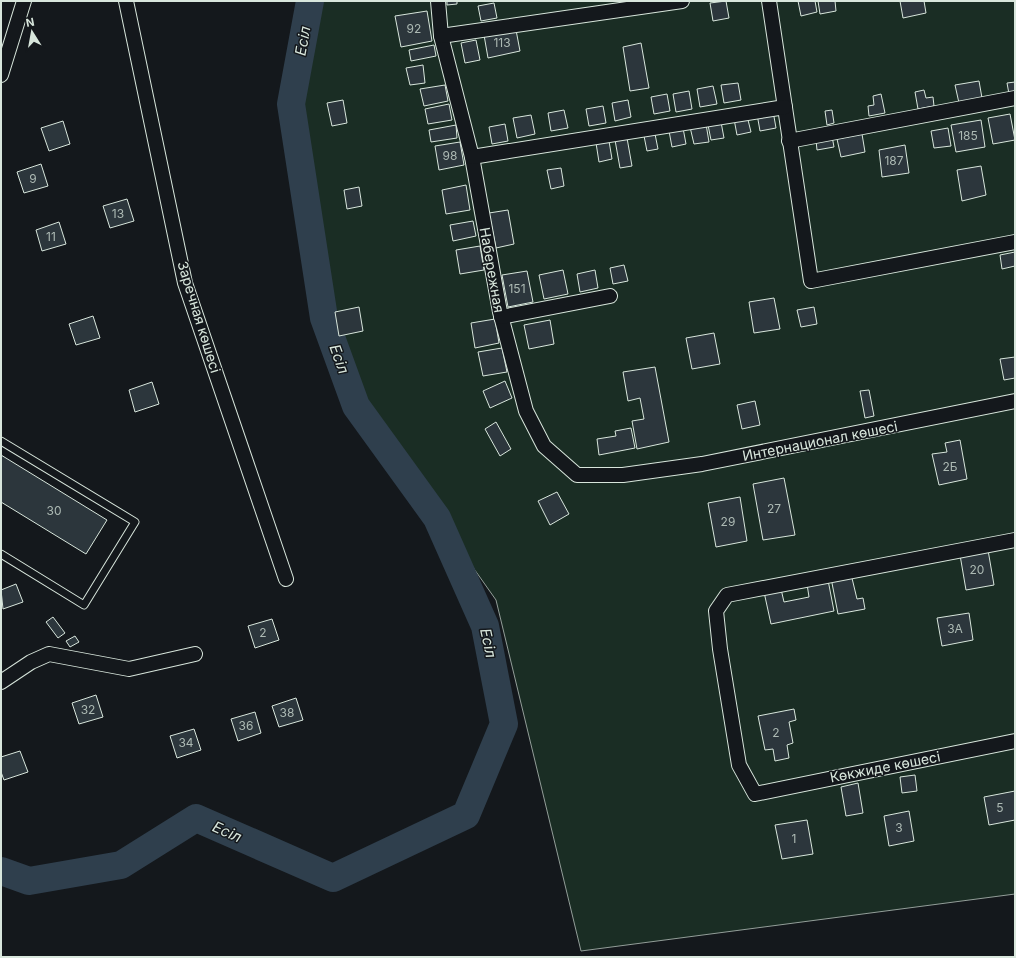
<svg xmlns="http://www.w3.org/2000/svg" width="1016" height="958" font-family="Inter,sans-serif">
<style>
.green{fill:#1a2d24;stroke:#939e99}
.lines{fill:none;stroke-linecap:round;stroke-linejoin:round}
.river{stroke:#2f3f4d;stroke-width:28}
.building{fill:#2c363c;stroke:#d8e6dc}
.service-casing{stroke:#d8e6dc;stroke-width:9}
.minor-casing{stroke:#d8e6dc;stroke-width:16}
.service{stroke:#14181c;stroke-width:7}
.minor{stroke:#14181c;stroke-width:14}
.labels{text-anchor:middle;stroke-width:3;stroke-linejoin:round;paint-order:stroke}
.number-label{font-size:12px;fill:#adbab4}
.street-label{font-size:14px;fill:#d8e6dc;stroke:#14181c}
.water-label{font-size:15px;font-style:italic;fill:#d8e6dc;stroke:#14181c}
</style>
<rect width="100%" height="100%" fill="#14181c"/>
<polygon class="green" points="315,1 1015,1 1015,894 581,951 496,600 328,362 296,109"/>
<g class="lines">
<polyline class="river" points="1,871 29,881 121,865 196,818 333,878 466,815 504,724 485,626 437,518 356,406 324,318 291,104 310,1"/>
</g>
<g class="building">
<polygon points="447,1 457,1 457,4 447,5"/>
<polygon points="726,1 729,18 713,21 710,3"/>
<polygon points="798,1 815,1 817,12 801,16"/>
<polygon points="818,1 835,1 836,11 820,14"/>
<polygon points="900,1 924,1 926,13 903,18"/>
<polygon points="494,3 497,18 481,21 478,6"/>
<polygon points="427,11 432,41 401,47 395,16"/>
<polygon points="516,30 520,51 488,58 484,35"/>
<polygon points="476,40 480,60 465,63 461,43"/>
<polygon points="641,43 649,88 630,91 623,47"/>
<polygon points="434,45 436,56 411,61 409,50"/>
<polygon points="423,65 425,83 410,85 406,68"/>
<polygon points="979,81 982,98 959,103 955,85"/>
<polygon points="1015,82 1015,93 1009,94 1007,83"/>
<polygon points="738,83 741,100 724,103 721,85"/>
<polygon points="445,85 448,101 424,106 420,89"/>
<polygon points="713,86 717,104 700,107 697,89"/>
<polygon points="924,90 926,98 933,97 934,106 918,109 915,92"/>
<polygon points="689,91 692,109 676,112 673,94"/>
<polygon points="667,94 670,111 654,114 651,97"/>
<polygon points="881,94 885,113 869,116 868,106 874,105 873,96"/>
<polygon points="343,100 347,123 332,126 327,103"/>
<polygon points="628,100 631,117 615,121 612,103"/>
<polygon points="449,104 452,120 428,124 425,109"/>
<polygon points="603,106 606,123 589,126 586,109"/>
<polygon points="564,110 568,128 551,131 548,113"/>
<polygon points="832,110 834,123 827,125 825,111"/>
<polygon points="773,111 776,128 760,131 757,114"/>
<polygon points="1010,114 1015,140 993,144 988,118"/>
<polygon points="531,115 535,134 517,138 513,118"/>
<polygon points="747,116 751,132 737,135 734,119"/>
<polygon points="981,120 985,147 956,152 951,125"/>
<polygon points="63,121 70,144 49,151 41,128"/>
<polygon points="721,122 724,138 711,140 708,125"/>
<polygon points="505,124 508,141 492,144 489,127"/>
<polygon points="706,124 709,142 694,144 690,127"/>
<polygon points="456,125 457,138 431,142 429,130"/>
<polygon points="683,128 686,144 672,147 669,131"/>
<polygon points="948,128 951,146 934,148 931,131"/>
<polygon points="655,134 658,149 647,151 644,136"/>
<polygon points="862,134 865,152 841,157 837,139"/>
<polygon points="832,136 834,147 817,150 816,140"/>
<polygon points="627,138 632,166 620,168 615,140"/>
<polygon points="609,141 612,159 599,162 596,143"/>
<polygon points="460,142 464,165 439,170 435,146"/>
<polygon points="905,145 909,173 882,177 879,150"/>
<polygon points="41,164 48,186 24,193 17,172"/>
<polygon points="981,166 986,195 962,201 957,170"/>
<polygon points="561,168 564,186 551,189 547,170"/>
<polygon points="466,185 470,210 446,214 442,190"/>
<polygon points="359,187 362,206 347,209 344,190"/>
<polygon points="127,199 134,221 110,228 103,206"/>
<polygon points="508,210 514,244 496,248 489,213"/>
<polygon points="473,221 476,236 453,241 450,225"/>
<polygon points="59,222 66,244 42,251 36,230"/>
<polygon points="480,246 484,270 460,274 456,250"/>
<polygon points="1015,252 1015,266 1002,269 1000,255"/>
<polygon points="624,265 628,281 613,284 610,268"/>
<polygon points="563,270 568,294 544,299 539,275"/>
<polygon points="595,270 598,288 580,292 577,274"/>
<polygon points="527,271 533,302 508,307 502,275"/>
<polygon points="774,298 780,329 754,333 749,302"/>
<polygon points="359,307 363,331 339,336 335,312"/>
<polygon points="814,307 817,324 801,327 797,310"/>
<polygon points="93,316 100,338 76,345 69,324"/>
<polygon points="495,319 499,343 475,348 471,323"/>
<polygon points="550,320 554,344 529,349 524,325"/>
<polygon points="714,333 720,364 692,369 686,338"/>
<polygon points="502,348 507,372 483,376 478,352"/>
<polygon points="1015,357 1015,378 1004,380 1000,359"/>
<polygon points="655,367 669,442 637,449 632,421 644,419 640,398 628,401 623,372"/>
<polygon points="505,381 512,398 490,408 483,391"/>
<polygon points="152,382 159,404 135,412 129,390"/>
<polygon points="869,390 874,416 865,418 860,391"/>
<polygon points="755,401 760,425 742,429 737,405"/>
<polygon points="496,422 511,449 500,456 485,429"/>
<polygon points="631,428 635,448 599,455 597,439 616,436 615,431"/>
<polygon points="960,440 967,479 939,485 932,454 947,452 945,443"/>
<polygon points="1,455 107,520 86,554 1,502"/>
<polygon points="784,478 795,535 763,540 753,484"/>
<polygon points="557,492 569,514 550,525 538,501"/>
<polygon points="740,497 747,541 716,547 708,503"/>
<polygon points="988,550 994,585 966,590 960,555"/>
<polygon points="851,574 857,599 863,598 865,609 838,614 831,578"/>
<polygon points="828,580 834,611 771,624 764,592 781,589 784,602 809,597 807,584"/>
<polygon points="16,584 23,602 3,609 1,590"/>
<polygon points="969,613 973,640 942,646 937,618"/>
<polygon points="53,617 65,633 58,638 46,622"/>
<polygon points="272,619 279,640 255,648 248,626"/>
<polygon points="75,636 79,642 70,647 66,641"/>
<polygon points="96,695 103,717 79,724 72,703"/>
<polygon points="296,698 303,720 279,727 272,706"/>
<polygon points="794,709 796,720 789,722 793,743 787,745 789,758 775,761 773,749 765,750 758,716"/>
<polygon points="255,712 261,733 238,741 231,719"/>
<polygon points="194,729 201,750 177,758 170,736"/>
<polygon points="20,751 28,772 4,780 1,772 1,757"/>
<polygon points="915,775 917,791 902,793 900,777"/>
<polygon points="858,783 863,813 846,816 841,787"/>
<polygon points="1015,791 1015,820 989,825 984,797"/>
<polygon points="909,811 914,841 889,846 884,816"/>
<polygon points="807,820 813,854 782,859 775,825"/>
</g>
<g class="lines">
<defs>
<polyline id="service" points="1,441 135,522 84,605 1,554"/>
<g id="minor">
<polyline points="126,1 185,283 286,579"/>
<polyline points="438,1 441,36 472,157 500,312 526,411 544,446 577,475 623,475 702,464 1015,401"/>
<polyline points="769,1 811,281 1015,242"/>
<polyline points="441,36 682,1"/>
<polyline points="1,75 24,1"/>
<polyline points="789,141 1015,98"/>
<polyline points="472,157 785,107"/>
<polyline points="501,317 610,296"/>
<polyline points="1015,540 727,595 716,611 720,649 739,765 755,794 1015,741"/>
<polyline points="1,682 31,662 49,654 129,669 195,654"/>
</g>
</defs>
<use href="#service" class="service-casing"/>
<use href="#minor" class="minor-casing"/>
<use href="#service" class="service"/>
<use href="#minor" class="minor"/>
</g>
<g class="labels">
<g class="number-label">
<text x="414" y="33">92</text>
<text x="502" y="47">113</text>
<text x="968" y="140">185</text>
<text x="450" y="160">98</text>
<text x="894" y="165">187</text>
<text x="33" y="183">9</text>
<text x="118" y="218">13</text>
<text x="51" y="241">11</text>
<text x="517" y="293">151</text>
<text x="950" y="471">2Б</text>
<text x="774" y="513">27</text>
<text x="54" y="515">30</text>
<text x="728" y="526">29</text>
<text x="977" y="574">20</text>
<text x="955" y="633">3А</text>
<text x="263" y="637">2</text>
<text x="88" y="714">32</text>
<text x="287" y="717">38</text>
<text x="246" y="730">36</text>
<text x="776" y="737">2</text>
<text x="186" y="747">34</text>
<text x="1000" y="812">5</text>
<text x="899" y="832">3</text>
<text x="794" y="843">1</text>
</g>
<g class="street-label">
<text transform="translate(492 270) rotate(80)" y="5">Набережная</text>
<text transform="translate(199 317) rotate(73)" y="5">Заречная көшесі</text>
<text transform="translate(820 441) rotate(-11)" y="5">Интернационал көшесі</text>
<text transform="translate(885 767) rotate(-11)" y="5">Көкжиде көшесі</text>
</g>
<g class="water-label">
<text transform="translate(303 41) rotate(-80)" y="5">Есіл</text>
<text transform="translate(339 359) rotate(70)" y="5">Есіл</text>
<text transform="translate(488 643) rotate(78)" y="5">Есіл</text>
<text transform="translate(227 832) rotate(24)" y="5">Есіл</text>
</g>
</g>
<rect width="1016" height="958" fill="none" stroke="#d8e6dc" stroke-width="4"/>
<g transform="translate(32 32) rotate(349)" stroke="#14181c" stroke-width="3" paint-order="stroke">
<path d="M0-3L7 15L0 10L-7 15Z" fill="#d8e6dc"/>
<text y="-6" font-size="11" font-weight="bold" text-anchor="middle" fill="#d8e6dc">N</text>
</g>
</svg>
